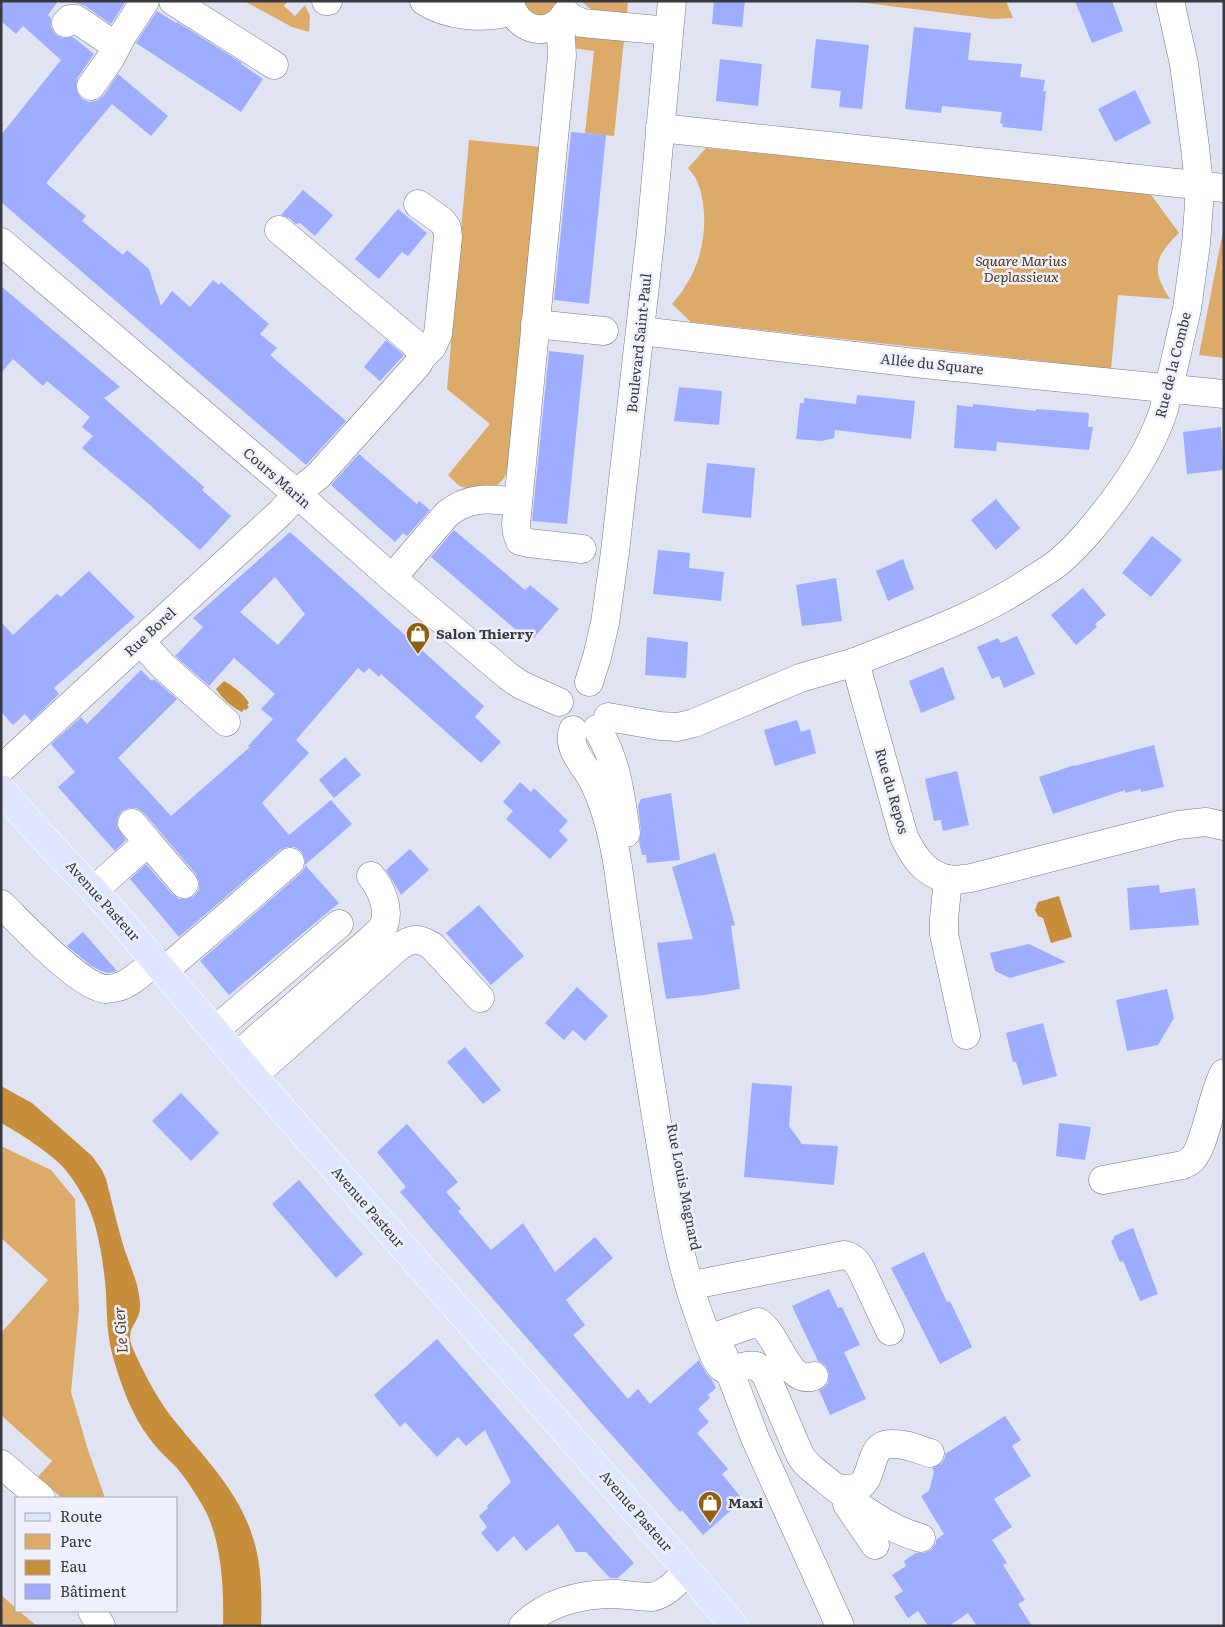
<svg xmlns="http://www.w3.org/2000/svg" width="1225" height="1627" font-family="Literata,serif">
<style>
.green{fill:#dcab6a}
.water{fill:#c68d3b}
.building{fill:#9eadff;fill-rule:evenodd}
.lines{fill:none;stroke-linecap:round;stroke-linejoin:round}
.minor-casing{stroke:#787b88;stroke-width:29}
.major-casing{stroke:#fff;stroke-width:29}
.minor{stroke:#fff;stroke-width:28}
.major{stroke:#dfe5ff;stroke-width:28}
.labels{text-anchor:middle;stroke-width:5;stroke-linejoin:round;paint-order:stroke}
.park-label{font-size:14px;font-style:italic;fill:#4f3715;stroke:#eef1fc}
.street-label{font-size:14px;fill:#38393f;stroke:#eef1fc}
.poi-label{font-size:14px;font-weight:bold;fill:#38393f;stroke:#eef1fc;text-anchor:start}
.water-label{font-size:15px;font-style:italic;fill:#563e1c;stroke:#eef1fc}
</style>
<rect width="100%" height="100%" fill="#e0e3f2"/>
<g class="green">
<polygon points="244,1 288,1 284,6 295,16 305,5 310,16 309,32 292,27"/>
<polygon points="518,1 561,1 541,21"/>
<path d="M582 1H628L627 14C611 13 592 15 582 1Z"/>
<polygon points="850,1 1006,1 1013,18 993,19"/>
<polygon points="579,36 624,40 614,136 585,133 594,51 572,48 575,37"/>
<path d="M469 140 541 147 509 468C503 483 496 489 480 489 473 488 466 489 460 486 456 484 452 479 448 475L490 424 447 389Z"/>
<path d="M706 148 1149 192 1179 233C1154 257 1151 270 1170 299L1118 295 1111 369 691 322 672 304C677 298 682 292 686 285 705 257 710 212 697 181 695 176 691 172 688 168Z"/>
<polygon points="1224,226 1224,358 1199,355"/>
<polygon points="1,1146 51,1170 75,1199 79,1309 71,1392 88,1450 105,1498 62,1498 38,1477 52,1461 1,1415 1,1333 48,1280 1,1238"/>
<polygon points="1,1595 16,1608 16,1611 19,1611 37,1626 1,1626"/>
</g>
<g class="water">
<path d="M224 681C234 687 243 693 249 703L247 705 249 707 246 710 244 709 242 712C230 706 223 699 216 689Z"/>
<polygon points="1059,896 1072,937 1051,943 1043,918 1038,916 1035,910 1038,902"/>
<path d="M1 1086 32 1103 92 1156 102 1170 106 1179C112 1202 117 1225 124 1248 130 1266 139 1284 140 1303 142 1324 123 1326 133 1349 143 1371 155 1395 170 1415 198 1451 234 1485 250 1529 262 1560 262 1593 261 1626H223C224 1591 222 1546 207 1514 199 1498 187 1480 176 1467 167 1458 157 1449 150 1439 132 1416 121 1385 113 1357 107 1336 107 1315 106 1293 104 1265 98 1222 84 1198 78 1187 71 1176 63 1167 50 1153 18 1132 1 1123Z"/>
</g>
<g class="building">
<polygon points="1,1 58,1 48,15 51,18 51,27 55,34 62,38 73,37 94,54 78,77 76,84 77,92 82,99 90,102 98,100 104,95 118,74 168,116 151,136 112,104 46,183 86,216 82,221 123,255 127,250 149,269 161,306 172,291 190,307 213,280 219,285 221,282 269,324 260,334 277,348 270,355 346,421 306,465 1,202 1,135 61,60 23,26 16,34 1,21"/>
<polygon points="71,1 126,1 111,24 85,6"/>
<polygon points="714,1 745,1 742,27 712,24"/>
<polygon points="1075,1 1112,1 1123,31 1092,43"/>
<polygon points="157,11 176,23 177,22 242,63 241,64 263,79 241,112 136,43"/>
<polygon points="914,27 971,33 968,60 1022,64 1020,77 1045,80 1043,91 1046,91 1042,131 1002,127 1003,124 1000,123 1002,112 942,106 941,113 905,109"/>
<polygon points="816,39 869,45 862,109 839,107 841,91 811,88"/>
<polygon points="720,59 762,64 758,106 716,101"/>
<polygon points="1135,90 1151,123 1115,142 1098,109"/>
<polygon points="571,132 606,135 589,304 554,300"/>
<polygon points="303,190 333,215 315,236 300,223 296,224 289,218 281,215"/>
<polygon points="398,209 427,233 408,256 402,252 379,279 355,259"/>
<polygon points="1,286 120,387 104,398 204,487 202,490 231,516 200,550 143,499 82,448 93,436 82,427 90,417 47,381 43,386 13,359 1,373"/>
<polygon points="386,340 404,355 380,381 364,367"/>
<polygon points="549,351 584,355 567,524 532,521"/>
<polygon points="679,387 722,391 719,425 674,421"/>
<polygon points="857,395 915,401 911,439 835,430 834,438 822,441 796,439 800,403 804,403 804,398 856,404"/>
<polygon points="973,404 1036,411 1036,409 1089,413 1088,427 1093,427 1089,450 997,442 996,451 954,448 957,405 973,407"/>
<polygon points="1221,427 1223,470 1187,474 1183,432"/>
<polygon points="359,454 417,504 419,501 430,510 407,536 403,533 395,542 331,485"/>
<polygon points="707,463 755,468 751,518 702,513"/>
<polygon points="996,499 1020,528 996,550 971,520"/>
<polygon points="454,530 525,590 530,585 559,609 530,642 431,557"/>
<path d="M290 532 484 706 475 717 501 742 481 763 381 674 379 677 369 668 364 673 358 668 296 740 309 753 262 803 289 835 331 800 352 824 305 865 339 903 229 995 200 961 300 874 305 867V860L302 852 295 847H287L280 850 179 937 130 879 146 864 172 894 179 899H186L194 896 199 890V882L196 874 144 813 137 808H129L122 811 118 817 117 826 126 840 115 851 58 787 75 772 51 744 81 717 87 724 141 670 152 681 154 679 177 699 118 758 171 816 250 747 248 746 273 719 261 709 275 694 234 658 209 686 175 656 203 627 193 618ZM275 577 305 614 278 645 240 612Z"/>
<polygon points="1152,536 1182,560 1151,597 1122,573"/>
<polygon points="658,550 690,553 689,568 724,572 721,601 653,594"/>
<polygon points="903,559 914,589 888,601 876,571"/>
<polygon points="89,571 135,617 54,688 59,694 31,721 25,714 13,725 1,712 1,622 13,635 57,594 61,597"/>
<polygon points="836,578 842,621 802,626 796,585"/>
<polygon points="1083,588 1106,615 1095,624 1097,627 1076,645 1051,615"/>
<polygon points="1017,636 1035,674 1004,688 999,676 992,679 977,647 998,638 1001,643"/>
<polygon points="647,637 688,642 686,678 645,675"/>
<polygon points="943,667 955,699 921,713 909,681"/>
<polygon points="797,720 801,732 810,729 816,753 775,766 764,730"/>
<polygon points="1154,745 1164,787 1141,792 1141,789 1125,793 1125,790 1053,814 1039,777 1075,765 1075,766"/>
<polygon points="345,757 361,775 334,798 319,780"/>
<polygon points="957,771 969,825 943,831 941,820 934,821 925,779"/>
<polygon points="520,782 531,792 534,788 568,821 559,831 568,840 550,859 506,819 513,811 503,802"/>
<polygon points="671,793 680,860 647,863 646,855 642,855 639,841 641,831 638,806 641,799"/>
<polygon points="410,849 429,870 401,895 386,870"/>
<polygon points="715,853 735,925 731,926 740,989 704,995 666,999 657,943 693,939 672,867"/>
<polygon points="1159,885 1160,893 1195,888 1199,925 1130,930 1127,888"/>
<polygon points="479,905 524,956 491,985 446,933"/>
<polygon points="83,932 117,971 108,973 101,971 90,965 67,946"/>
<polygon points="1029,944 1066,962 1010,978 995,971 990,953"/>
<polygon points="577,987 608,1016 585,1041 573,1030 564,1040 545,1023"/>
<polygon points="1167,989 1174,1018 1158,1045 1127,1051 1116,1000"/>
<polygon points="1043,1023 1057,1076 1023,1085 1016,1062 1013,1062 1006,1033"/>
<polygon points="465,1047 501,1090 483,1104 447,1062"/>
<polygon points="752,1083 792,1086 789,1126 802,1144 838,1146 834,1185 744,1177"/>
<polygon points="181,1093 219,1133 191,1161 152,1121"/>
<polygon points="1059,1123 1091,1127 1085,1160 1056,1156"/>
<polygon points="407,1124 458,1182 446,1192 461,1209 458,1211 491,1250 523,1223 555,1272 595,1237 613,1258 566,1300 585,1325 573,1335 628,1399 638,1389 650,1404 699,1360 706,1373 712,1380 716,1388 708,1395 710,1398 698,1409 709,1422 697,1433 728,1469 722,1474 743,1500 703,1535 682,1510 680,1512 593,1414 400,1192 406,1187 377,1152"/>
<polygon points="299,1180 363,1254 336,1278 272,1204"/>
<polygon points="1133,1228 1158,1294 1140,1301 1123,1261 1120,1262 1111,1241 1114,1239 1114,1236"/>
<polygon points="924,1252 947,1302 950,1301 972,1347 940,1364 891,1268"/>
<polygon points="829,1289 838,1308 842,1307 860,1345 844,1352 866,1399 830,1415 819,1390 824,1388 828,1383 829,1374 826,1366 818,1361 792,1306"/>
<polygon points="437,1339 634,1563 618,1578 610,1578 586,1552 576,1552 558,1524 526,1551 514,1536 497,1552 481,1533 487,1527 479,1516 488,1508 487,1506 511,1482 485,1430 466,1446 458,1437 437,1457 405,1422 400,1427 374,1395"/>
<polygon points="1005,1416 1021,1440 1012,1446 1031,1476 994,1499 1012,1527 992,1540 1007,1563 1003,1565 1025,1600 1018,1604 1032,1626 977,1626 968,1613 949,1626 928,1626 918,1611 908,1618 894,1597 903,1591 892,1575 906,1566 904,1561 916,1553 924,1553 931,1550 936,1543 936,1540 944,1534 921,1496 929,1491 934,1472 932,1468 941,1464 945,1458 945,1454"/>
</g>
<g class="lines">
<defs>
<g id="minor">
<polyline points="173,1 274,65"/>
<polyline points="326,1 328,1"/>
<path d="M424 1C446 16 486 20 511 11"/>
<path d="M510 1C514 31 551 40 566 13"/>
<polyline points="565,15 582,23 669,31"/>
<polyline points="66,23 70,19 76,19 116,46"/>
<polyline points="555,25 561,37 562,56 516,524 517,533 520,541 529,543 582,549"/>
<polyline points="91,86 110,59 122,36 145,1"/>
<polyline points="660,128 1224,188"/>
<polyline points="418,204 442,221 447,228 448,237 438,334 432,347 421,358"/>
<polyline points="1,242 297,494 392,578 508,676 521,685 559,702"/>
<polyline points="535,324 604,331"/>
<polyline points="641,331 924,364 1224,394"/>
<path d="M392 578 447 514C470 495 490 499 518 502"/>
<polyline points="140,641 163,666 226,722"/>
<path d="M855 662C917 637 980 616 1035 578 1043 573 1052 568 1060 561 1081 543 1098 521 1115 499 1135 472 1154 441 1164 409L1187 309 1196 244 1199 204V185L1195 147 1184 64 1170 1"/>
<polyline points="589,682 597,657 605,623 615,552 651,232 672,1"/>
<path d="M608 717 660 726 678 727 694 723 800 678 855 662 904 837C914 857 924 873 947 879 954 881 964 879 971 878L1178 825 1206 822 1224 826"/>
<path d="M597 729C617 759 621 798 626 833"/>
<path d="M573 730C567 748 582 762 591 777 606 805 613 836 618 867 630 955 644 1042 658 1129 669 1193 677 1257 700 1318 705 1333 710 1349 718 1363 726 1378 742 1362 756 1366 759 1368 762 1371 765 1373L800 1455 804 1461 811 1468C844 1494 879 1527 921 1538"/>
<path d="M1 769 280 513 304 487 318 476 418 364C422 356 421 352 415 344L279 230"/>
<polyline points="132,823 148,842"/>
<polyline points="948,879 944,919 944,934 966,1035"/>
<polyline points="94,890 148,842 184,884"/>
<path d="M1 904C21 923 79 987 106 989 109 989 114 988 118 987 132 983 144 970 156 961"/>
<polyline points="164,971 290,862"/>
<polyline points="215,1030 339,924"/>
<path d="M237 1056 370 940C374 936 381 931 384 925 390 909 381 888 371 876"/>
<path d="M253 1076 397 948C412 938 417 937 432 946L480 998"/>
<path d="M1103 1180 1183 1165C1184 1164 1190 1162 1190 1161 1205 1151 1212 1093 1224 1073"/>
<path d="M703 1283 844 1255C853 1257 856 1261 861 1269L890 1331"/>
<path d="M717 1336 758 1322C779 1334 786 1386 814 1376"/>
<polyline points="723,1354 755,1438 840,1626"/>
<polyline points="1,1464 41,1498"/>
<path d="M836 1488C844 1489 853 1490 860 1486 875 1475 868 1444 891 1444 904 1443 917 1449 930 1453"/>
<polyline points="847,1504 875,1545"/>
<polyline points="92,1611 101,1626"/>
<path d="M523 1626C547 1602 583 1593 617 1594 628 1595 640 1597 652 1597 667 1594 677 1581 688 1571"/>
</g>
<polyline id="major" points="1,789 40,834 108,906 253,1076 688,1571 734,1626"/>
</defs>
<use href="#minor" class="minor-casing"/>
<use href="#major" class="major-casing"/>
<use href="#minor" class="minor"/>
<use href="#major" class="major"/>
</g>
<defs>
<symbol id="shop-pin" viewBox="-11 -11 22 30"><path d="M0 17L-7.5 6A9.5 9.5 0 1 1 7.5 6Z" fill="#905f0c" stroke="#eef1fc"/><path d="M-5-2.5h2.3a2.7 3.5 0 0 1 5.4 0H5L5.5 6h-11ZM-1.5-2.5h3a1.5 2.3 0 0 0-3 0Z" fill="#fff"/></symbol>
</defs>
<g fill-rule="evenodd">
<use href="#shop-pin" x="404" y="620" width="28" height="38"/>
<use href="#shop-pin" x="696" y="1489" width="28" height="38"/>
</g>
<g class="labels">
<g class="park-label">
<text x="1021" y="266">Square Marius<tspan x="1021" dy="16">Deplassieux</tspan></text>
</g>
<g class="street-label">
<text transform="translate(639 343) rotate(-84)" y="5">Boulevard Saint-Paul</text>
<text transform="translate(932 364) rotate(6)" y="5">Allée du Square</text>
<text transform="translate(1173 365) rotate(-76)" y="5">Rue de la Combe</text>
<text transform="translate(277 478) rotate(41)" y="5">Cours Marin</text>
<text transform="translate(150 632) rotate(-43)" y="5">Rue Borel</text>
<text transform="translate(892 791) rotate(74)" y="5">Rue du Repos</text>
<text transform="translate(103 901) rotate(48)" y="5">Avenue Pasteur</text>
<text transform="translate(684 1187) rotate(79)" y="5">Rue Louis Magnard</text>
<text transform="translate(368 1207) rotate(49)" y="5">Avenue Pasteur</text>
<text transform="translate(636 1511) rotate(49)" y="5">Avenue Pasteur</text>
</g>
<g class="poi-label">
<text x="436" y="639">Salon Thierry</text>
<text x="728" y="1508">Maxi</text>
</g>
<g class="water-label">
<text transform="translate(121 1330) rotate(-94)" y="5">Le Gier</text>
</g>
</g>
<rect width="1225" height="1627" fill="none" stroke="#38393f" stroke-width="5"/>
<rect x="15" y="1497" width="162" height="115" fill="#eef1fc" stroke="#a5a7b0"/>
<rect x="25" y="1513" width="25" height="8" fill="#dfe5ff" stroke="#a5a7b0"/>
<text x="60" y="1522" font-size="15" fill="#38393f">Route</text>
<rect x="25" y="1534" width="25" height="15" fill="#dcab6a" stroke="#a5a7b0"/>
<text x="60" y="1547" font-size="15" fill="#38393f">Parc</text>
<rect x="25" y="1560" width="25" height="15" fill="#c68d3b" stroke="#a5a7b0"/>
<text x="60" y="1572" font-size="15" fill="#38393f">Eau</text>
<rect x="25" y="1584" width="25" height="15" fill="#9eadff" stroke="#a5a7b0"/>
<text x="60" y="1597" font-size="15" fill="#38393f">Bâtiment</text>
</svg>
